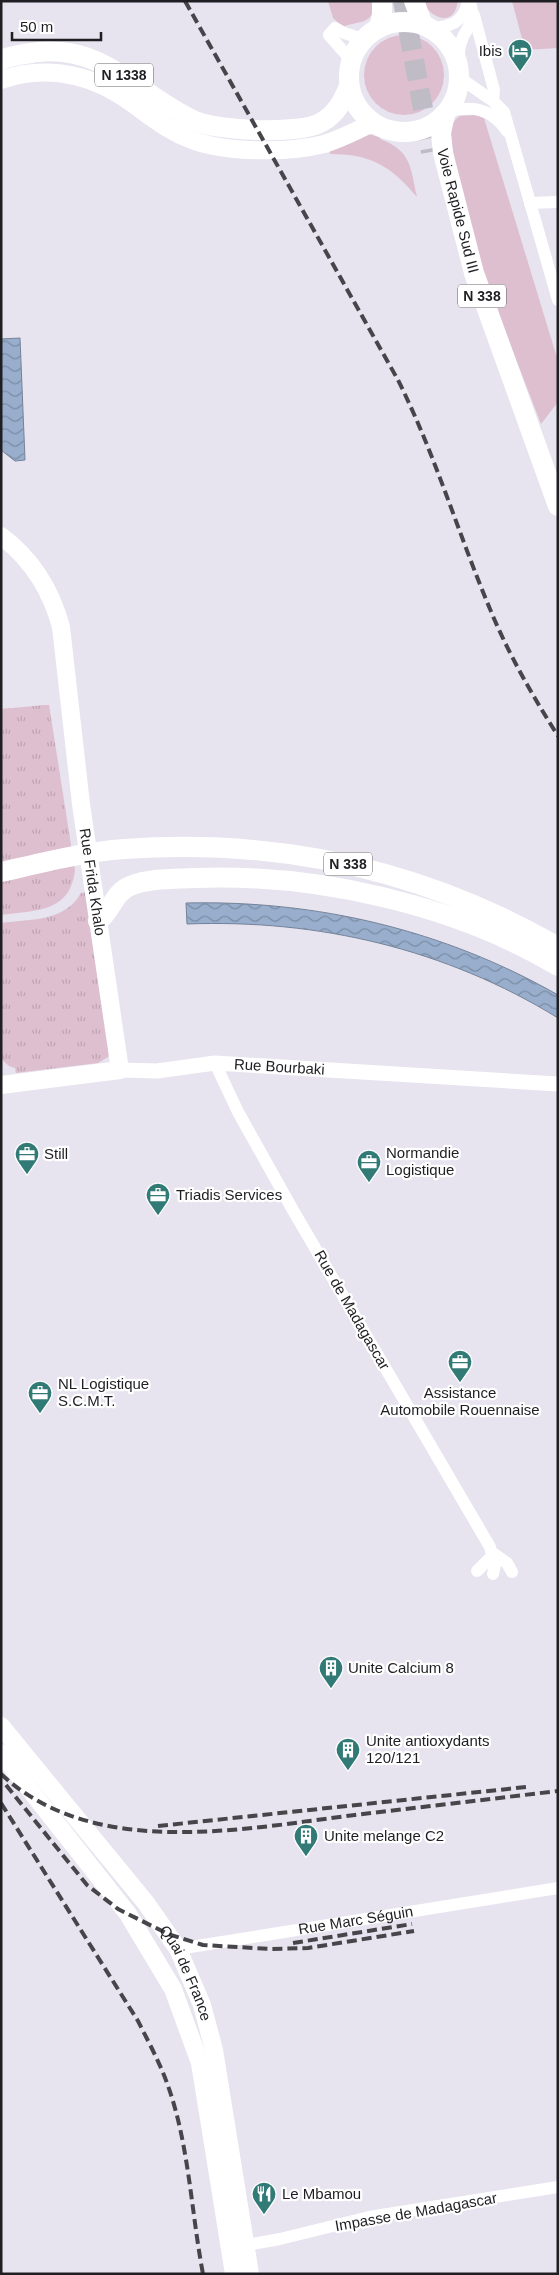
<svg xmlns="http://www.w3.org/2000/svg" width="559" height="2275" font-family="Helvetica,sans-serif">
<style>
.grass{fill:#debfd0}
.park{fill:url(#park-tufts)}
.water{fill:url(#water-waves);stroke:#748399}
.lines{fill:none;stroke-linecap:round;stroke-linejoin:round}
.trunk-tunnel{stroke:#bfbcc6;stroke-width:20;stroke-dasharray:20 10;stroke-linecap:butt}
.minor{stroke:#fff;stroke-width:12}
.tertiary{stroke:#fff;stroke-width:15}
.secondary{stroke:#fff;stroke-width:18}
.primary{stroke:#fff;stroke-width:20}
.trunk{stroke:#fff;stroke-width:20}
.rail{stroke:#46454a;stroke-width:4;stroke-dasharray:10 5;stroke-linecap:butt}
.labels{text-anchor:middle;stroke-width:4.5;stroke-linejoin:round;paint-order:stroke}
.shield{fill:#fff;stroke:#626264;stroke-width:1}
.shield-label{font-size:14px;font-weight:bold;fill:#1f1e22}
.poi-label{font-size:15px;fill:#1f1e22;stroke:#fff;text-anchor:start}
.street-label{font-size:15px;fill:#1f1e22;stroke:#fff}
</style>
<defs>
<pattern id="park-tufts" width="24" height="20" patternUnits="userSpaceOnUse" patternTransform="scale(1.25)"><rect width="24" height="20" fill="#debfd0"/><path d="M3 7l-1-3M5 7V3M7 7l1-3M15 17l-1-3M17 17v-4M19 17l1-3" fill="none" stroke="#bea4b2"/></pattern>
<pattern id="water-waves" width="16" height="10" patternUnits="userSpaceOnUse" patternTransform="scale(1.25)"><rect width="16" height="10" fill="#98aecc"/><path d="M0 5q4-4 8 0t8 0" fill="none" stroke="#7b8da5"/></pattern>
</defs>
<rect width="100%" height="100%" fill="#e7e3ef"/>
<g class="grass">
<path d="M328 1H376C373 27 357 20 343 27L333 18Z"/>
<path d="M421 1H458C454 28 432 19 421 1Z"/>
<polygon points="512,1 558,1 558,48 525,50"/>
<circle cx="404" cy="75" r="40"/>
<polygon points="476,115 484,118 558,361 558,402 541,424 480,266 460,191 450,134 453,123 457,118 460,116"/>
<path d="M368 134 380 137V139C412 151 410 167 417 197 391 166 371 154 330 154V151Z"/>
</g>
<g class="park">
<path d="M45 705H49L75 870C70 913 36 910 1 915V709Z"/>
<path d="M88 892 110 1051 108 1057 98 1063 16 1073 15 1068 9 1066 1 1059V923C30 919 65 922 81 893Z"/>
</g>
<g class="water">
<polygon points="20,338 25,460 15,461 1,450 1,339"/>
<path d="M186 903C317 900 444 930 558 995V1018C446 949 318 919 187 924Z"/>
</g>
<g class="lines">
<polyline class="trunk-tunnel" points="403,1 431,152"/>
<g class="minor">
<polyline points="474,15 494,90 493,101"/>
<path d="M430 28C450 27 464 23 468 1"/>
<polyline points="351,60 329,35 335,28 344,33 363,39"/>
<path d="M457 62C459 56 459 49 461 42 468 22 476 27 470 1"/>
<polyline points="460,78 493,101 504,112 558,300"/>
<path d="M448 111C474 106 491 108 507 131"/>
<polyline points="530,203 558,202"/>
<polyline points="215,1063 238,1112 294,1212 490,1547 495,1565 493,1574"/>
<polyline points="494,1554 507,1563 512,1572"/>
<polyline points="477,1571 494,1554"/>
<path id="s1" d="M178 1949 558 1888"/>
<polyline points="246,2245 280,2239 369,2217 558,2187"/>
</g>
<path class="tertiary" id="s2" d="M120 1070 157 1071 215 1063 558 1084"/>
<g class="secondary">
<path d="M1 80C40 66 83 72 118 94 144 110 162 129 192 140 226 153 289 153 324 144 341 139 357 130 373 123"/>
<path id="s3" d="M1 536C33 560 51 590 61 627L81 804 120 1070 1 1085"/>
<path id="s4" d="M1 1726 146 1903 178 1949 202 2005 214 2050 250 2274"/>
<polyline points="1,1753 128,1914 173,1989 200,2063 234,2274"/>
</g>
<g class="primary">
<polyline points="414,1 423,25"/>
<circle cx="404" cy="77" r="55"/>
<polyline points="379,28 382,15 382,1"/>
</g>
<g class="trunk">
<path d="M1 60C12 55 26 54 38 52 106 45 139 96 195 121 219 131 300 135 322 122 337 113 343 101 349 86"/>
<path id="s5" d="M445 114 441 133 443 153 474 273 558 506"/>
<path d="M1 872C41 863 83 852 124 849 279 838 423 869 558 947"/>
<path d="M98 921C112 911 113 893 130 886 149 878 174 879 194 878 314 873 454 904 558 966"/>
</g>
<g class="rail">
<path d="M185 1 398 380C435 454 458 533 490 609 508 653 532 695 558 736"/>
<path d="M1 1774C93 1860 243 1829 355 1815 422 1807 490 1799 558 1791"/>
<polyline points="6,1785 87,1885 118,1909 168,1934 203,1945 271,1949 308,1948 414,1931"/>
<path d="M1 1803 138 2021C148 2041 159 2061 167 2083 189 2143 191 2211 203 2274"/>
<polyline points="158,1826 526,1787"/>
<polyline points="293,1943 412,1924"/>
</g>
</g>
<defs>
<symbol id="hotel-pin" viewBox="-11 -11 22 30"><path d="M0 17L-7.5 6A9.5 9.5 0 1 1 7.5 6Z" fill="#317a75" stroke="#fff"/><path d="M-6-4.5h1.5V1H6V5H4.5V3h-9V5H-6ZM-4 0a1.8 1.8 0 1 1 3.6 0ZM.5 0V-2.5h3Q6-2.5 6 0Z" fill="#fff"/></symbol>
<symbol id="office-pin" viewBox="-11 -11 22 30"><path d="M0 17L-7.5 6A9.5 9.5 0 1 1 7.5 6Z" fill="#317a75" stroke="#fff"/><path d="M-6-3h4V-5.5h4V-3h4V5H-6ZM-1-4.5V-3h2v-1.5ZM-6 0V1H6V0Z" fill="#fff"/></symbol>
<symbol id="building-pin" viewBox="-11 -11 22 30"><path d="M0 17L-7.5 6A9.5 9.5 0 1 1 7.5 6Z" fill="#317a75" stroke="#fff"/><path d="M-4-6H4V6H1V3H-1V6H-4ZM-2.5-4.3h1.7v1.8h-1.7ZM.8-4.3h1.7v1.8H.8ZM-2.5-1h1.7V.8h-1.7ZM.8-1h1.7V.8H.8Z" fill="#fff"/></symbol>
<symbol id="restaurant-pin" viewBox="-11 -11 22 30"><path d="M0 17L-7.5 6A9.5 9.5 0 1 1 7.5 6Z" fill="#317a75" stroke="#fff"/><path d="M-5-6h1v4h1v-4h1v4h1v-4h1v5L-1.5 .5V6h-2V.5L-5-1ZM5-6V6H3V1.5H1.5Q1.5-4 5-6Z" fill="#fff"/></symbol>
</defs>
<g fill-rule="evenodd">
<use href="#hotel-pin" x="506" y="37" width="28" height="38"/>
<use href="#office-pin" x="13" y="1140" width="28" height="38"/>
<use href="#office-pin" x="355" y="1148" width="28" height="38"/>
<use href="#office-pin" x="144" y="1181" width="28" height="38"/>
<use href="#office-pin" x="446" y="1348" width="28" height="38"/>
<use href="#office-pin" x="26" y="1379" width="28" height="38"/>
<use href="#building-pin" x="317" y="1654" width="28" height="38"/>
<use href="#building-pin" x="334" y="1736" width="28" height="38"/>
<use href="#building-pin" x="292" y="1822" width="28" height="38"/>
<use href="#restaurant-pin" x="250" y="2180" width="28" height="38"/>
</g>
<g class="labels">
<g class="shield">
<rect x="95" y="63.5" width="58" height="23" rx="4"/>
<rect x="458" y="284.5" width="48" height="23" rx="4"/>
<rect x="324" y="852.5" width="48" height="23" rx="4"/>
</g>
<g class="shield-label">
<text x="124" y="80">N 1338</text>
<text x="482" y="301">N 338</text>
<text x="348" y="869">N 338</text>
</g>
<g class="poi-label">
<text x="502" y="56" text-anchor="end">Ibis</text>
<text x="386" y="1158">Normandie<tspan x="386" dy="17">Logistique</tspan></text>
<text x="44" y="1159">Still</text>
<text x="176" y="1200">Triadis Services</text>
<text x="58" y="1389">NL Logistique<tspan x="58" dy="17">S.C.M.T.</tspan></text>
<text x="460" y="1398" text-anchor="middle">Assistance<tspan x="460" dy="17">Automobile Rouennaise</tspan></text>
<text x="348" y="1673">Unite Calcium 8</text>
<text x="366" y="1746">Unite antioxydants<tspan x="366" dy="17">120/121</tspan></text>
<text x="324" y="1841">Unite melange C2</text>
<text x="282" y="2199">Le Mbamou</text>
</g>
<g class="street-label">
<text dy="5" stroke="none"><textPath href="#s5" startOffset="99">Voie Rapide Sud III</textPath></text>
<text dy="5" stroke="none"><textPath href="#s3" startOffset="368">Rue Frida Khalo</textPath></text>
<text dy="5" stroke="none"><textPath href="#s2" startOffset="160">Rue Bourbaki</textPath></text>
<text transform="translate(352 1310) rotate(60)" y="5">Rue de Madagascar</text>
<text dy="5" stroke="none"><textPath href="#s1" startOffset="180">Rue Marc Séguin</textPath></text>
<text dy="5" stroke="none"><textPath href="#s4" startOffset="310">Quai de France</textPath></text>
<text transform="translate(416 2212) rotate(-10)" y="5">Impasse de Madagascar</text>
</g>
</g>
<rect width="559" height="2275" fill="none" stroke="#1f1e22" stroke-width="5"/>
<path d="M12 32v8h89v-8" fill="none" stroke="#1f1e22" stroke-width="2.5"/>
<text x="20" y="32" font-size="15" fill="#1f1e22" stroke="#ffffff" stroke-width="4" paint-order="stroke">50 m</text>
</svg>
